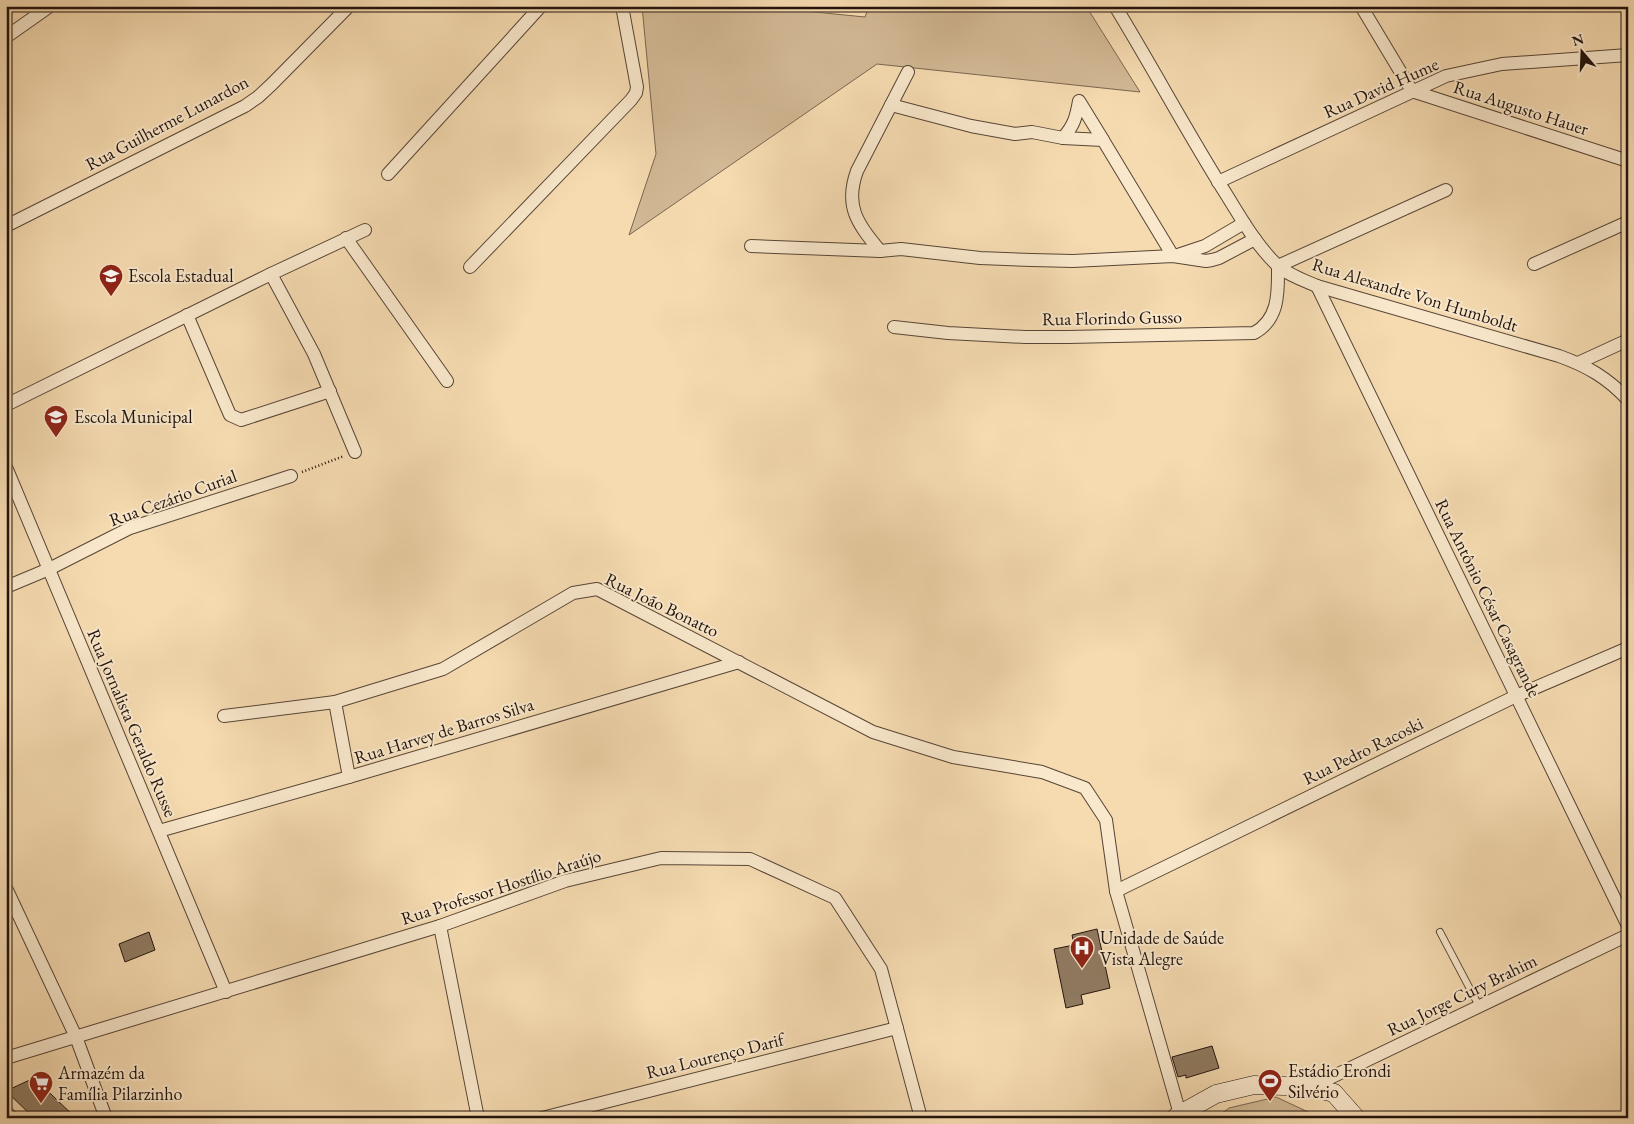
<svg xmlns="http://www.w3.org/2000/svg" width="1634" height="1124" font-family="'EB Garamond',serif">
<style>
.green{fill:#d2b995;stroke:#7a6651}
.building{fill:#907b62;stroke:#22130d}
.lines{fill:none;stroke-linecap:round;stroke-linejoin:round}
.service-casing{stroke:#574536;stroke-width:8}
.minor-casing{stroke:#574536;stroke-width:14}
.secondary-casing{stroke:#22130d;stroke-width:19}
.path{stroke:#22130d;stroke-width:2.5;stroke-dasharray:1 2.5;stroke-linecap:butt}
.service{stroke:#f9e8cc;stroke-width:6}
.minor{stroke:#f9e8cc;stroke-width:12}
.secondary{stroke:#f9e8cc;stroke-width:18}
.labels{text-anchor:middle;stroke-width:4;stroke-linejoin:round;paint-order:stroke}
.street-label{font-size:18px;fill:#22130d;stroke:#f9e8cc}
.poi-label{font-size:18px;fill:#22130d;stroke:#f9e8cc;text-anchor:start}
</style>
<rect width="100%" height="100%" fill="#f6dbb1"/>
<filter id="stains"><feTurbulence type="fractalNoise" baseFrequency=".004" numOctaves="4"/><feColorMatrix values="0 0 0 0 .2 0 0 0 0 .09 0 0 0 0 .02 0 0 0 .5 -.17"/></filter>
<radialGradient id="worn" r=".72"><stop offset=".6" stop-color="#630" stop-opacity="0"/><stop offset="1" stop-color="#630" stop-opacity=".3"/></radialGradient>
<g class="green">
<polygon points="642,6 754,6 865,17 869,6 1086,6 1140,92 877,64 629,235 656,154"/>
<polygon points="1276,1097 1321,1118 1216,1118 1229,1108"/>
</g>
<g class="building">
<polygon points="1097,929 1110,988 1081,995 1083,1004 1066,1008 1054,949 1074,945 1072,935"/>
<polygon points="149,932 155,950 125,962 119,944"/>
<polygon points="1212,1046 1219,1068 1186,1078 1186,1075 1178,1077 1172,1057"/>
<polygon points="34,1078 76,1118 34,1118 6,1091"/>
</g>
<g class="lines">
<defs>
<polyline id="service" points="1440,932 1479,1006"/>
<g id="minor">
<path d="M1115 6C1153 68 1187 132 1226 194 1241 218 1256 245 1277 265 1288 275 1303 280 1317 286L1559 356C1587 366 1608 378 1628 400"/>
<polyline points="1361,6 1412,91 1628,161"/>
<polyline points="6,37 50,6"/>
<polyline points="891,105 971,126 1015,134 1032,132 1063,138 1103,140 1173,256"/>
<path d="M1063 138C1074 125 1076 118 1079 101L1103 140"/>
<polyline points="388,174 541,6"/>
<polyline points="1218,182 1446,76 1502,64 1628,55"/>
<polyline points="6,226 245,106 258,97 272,84 349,6"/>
<polyline points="346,238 447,381"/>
<polyline points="751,246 880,251 901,249 980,258 1032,260 1073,261 1173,256 1206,261 1212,260 1219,258 1255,239"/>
<path d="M880 251C858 224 844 207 857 171L908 72"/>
<polyline points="1178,255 1205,246 1244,223"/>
<polyline points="1534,264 1628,222"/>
<polyline points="470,267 631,100 636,93 637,87 622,6"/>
<polyline points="271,274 314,354 355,452"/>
<polyline points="1317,286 1628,926"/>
<polyline points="187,315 230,415 241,420 330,391"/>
<path d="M894 327 948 333 1025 337H1068L1254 333C1280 319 1278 291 1278 266L1446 190"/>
<polyline points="1578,363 1628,340"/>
<polyline points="6,405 271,274 365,230"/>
<polyline points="6,467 226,992"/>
<polyline points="6,587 49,569 130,528 291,476"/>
<polyline points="335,702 349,777"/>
<polyline points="224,716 335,702 443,669 573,593 597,589 873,732 953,757 1042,772 1085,788 1106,820 1116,891 1180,1114"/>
<polyline points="159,831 349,777 739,662"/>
<polyline points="6,888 76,1037 106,1118"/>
<polyline points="1116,891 1516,696 1628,648"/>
<polyline points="440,926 478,1118"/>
<polyline points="6,1058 440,926 565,881 661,858 750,859 835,898 881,969 921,1118"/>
<polyline points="1311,1087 1628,935"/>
<polyline points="6,1111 12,1118"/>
<polyline points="542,1118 897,1028"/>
</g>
<polyline id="secondary" points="1175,1118 1180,1114 1216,1094 1254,1085 1311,1087 1334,1093 1356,1118"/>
</defs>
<use href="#service" class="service-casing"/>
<use href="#minor" class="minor-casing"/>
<use href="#secondary" class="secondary-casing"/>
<polyline class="path" points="302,472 344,456"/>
<use href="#service" class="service"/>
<use href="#minor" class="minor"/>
<use href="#secondary" class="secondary"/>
</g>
<defs>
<symbol id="school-pin" viewBox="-11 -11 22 30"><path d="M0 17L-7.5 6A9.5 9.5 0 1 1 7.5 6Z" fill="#8f2418" stroke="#f9e8cc"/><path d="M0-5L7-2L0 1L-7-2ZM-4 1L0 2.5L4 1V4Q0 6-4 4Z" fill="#fff"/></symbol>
<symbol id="hospital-pin" viewBox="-11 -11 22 30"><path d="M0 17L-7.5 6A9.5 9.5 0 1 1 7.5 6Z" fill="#8f2418" stroke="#f9e8cc"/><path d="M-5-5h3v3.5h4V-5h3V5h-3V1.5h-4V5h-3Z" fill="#fff"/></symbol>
<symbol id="stadium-pin" viewBox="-11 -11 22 30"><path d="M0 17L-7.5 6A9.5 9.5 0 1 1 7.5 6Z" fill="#8f2418" stroke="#f9e8cc"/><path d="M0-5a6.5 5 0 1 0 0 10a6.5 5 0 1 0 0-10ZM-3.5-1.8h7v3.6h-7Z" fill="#fff"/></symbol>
<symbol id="supermarket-pin" viewBox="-11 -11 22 30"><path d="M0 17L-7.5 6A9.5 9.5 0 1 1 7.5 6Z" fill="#8f2418" stroke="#f9e8cc"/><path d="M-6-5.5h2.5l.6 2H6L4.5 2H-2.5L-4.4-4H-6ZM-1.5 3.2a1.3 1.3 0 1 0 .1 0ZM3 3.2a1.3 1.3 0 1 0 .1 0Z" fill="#fff"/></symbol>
</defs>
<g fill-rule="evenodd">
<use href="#school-pin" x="97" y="262" width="28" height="38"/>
<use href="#school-pin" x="42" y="403" width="28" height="38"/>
<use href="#hospital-pin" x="1068" y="934" width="28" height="38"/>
<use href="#stadium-pin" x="1256" y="1067" width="28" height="38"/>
<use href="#supermarket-pin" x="27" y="1069" width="28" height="38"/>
</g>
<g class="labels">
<g class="street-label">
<text transform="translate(1381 88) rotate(-24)" y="6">Rua David Hume</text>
<text transform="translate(1521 108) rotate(18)" y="6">Rua Augusto Hauer</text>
<text transform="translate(167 123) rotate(-28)" y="6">Rua Guilherme Lunardon</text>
<text transform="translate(1415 295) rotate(17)" y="6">Rua Alexandre Von Humboldt</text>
<text transform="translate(1112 318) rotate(-1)" y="6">Rua Florindo Gusso</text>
<text transform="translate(173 498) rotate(-20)" y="6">Rua Cezário Curial</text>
<text transform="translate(1488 598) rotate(64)" y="6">Rua Antônio César Casagrande</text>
<text transform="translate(662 605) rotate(26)" y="6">Rua João Bonatto</text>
<text transform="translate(132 723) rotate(67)" y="6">Rua Jornalista Geraldo Russe</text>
<text transform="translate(444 731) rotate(-17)" y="6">Rua Harvey de Barros Silva</text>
<text transform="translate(1363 751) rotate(-26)" y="6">Rua Pedro Racoski</text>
<text transform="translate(501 887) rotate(-18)" y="6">Rua Professor Hostílio Araújo</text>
<text transform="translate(1462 995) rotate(-26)" y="6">Rua Jorge Cury Brahim</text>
<text transform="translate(715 1056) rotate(-14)" y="6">Rua Lourenço Darif</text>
</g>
<g class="poi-label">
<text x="128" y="282">Escola Estadual</text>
<text x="74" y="423">Escola Municipal</text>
<text x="1100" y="944">Unidade de Saúde<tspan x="1100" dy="21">Vista Alegre</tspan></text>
<text x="1288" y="1077">Estádio Erondi<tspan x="1288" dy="21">Silvério</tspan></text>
<text x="58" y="1079">Armazém da<tspan x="58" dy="21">Família Pilarzinho</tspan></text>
</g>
</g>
<rect width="1634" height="1124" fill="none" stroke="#f6dbb1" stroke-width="25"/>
<rect x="8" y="8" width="1619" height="1109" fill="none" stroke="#22130d" stroke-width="2.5"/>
<rect x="12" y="12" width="1609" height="1099" fill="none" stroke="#22130d"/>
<g transform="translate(1582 52) rotate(341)" stroke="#f9e8cc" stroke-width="4" paint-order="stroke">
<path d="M0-4L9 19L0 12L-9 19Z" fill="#22130d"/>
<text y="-8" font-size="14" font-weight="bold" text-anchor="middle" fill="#22130d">N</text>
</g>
<rect width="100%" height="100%" filter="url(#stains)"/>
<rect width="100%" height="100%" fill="url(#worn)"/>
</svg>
